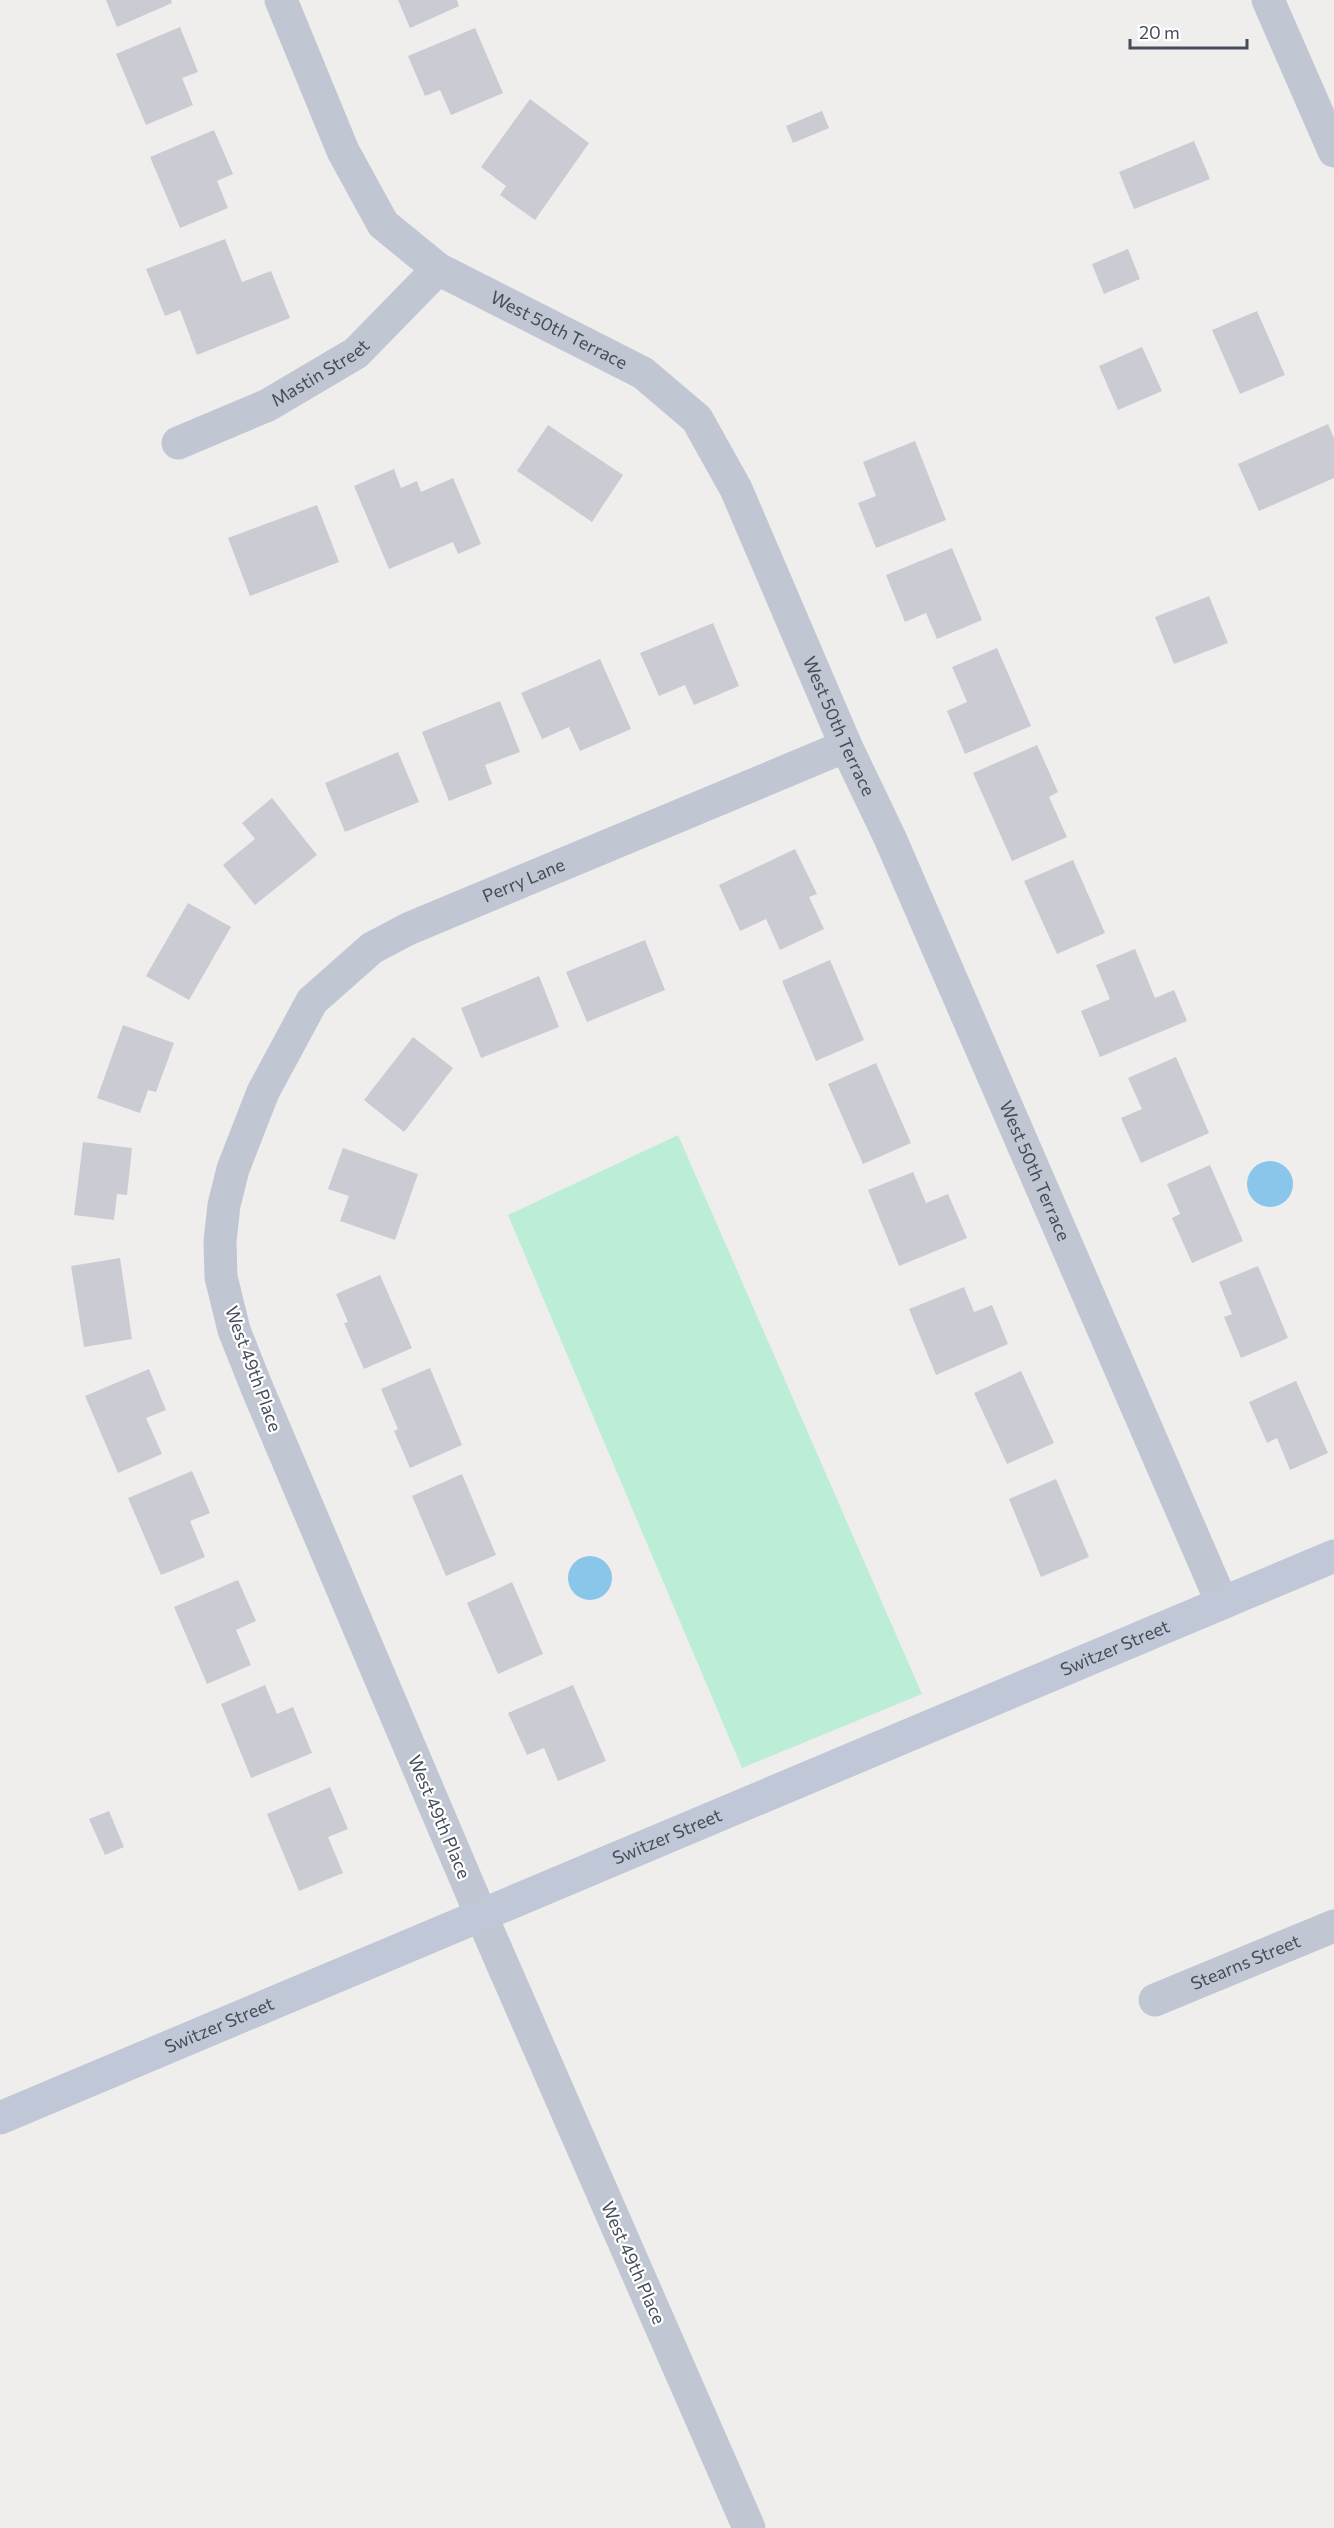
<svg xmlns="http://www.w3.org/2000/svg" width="1334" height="2528" font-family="Commissioner,sans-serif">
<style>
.green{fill:#bcedd7}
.water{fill:#8ac6e9}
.building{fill:#cacbd3}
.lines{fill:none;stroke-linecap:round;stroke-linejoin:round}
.street{stroke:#c1c7d2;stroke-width:33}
.secondary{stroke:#c0c7d6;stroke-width:33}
.labels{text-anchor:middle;stroke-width:4.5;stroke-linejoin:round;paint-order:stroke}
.street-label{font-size:18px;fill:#464d5a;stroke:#fff}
</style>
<rect width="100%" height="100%" fill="#f0eeed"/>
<polygon class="green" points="678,1135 922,1694 742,1768 508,1215"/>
<g class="water">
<circle cx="1270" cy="1184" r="23"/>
<circle cx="590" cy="1578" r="22"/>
</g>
<g class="building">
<polygon points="106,0 171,0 172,3 117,27"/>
<polygon points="398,0 457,0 459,6 410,28"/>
<polygon points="180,27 198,72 182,78 193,105 146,125 116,54"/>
<polygon points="475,28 503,93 451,115 440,90 425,96 408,56"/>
<polygon points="530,99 589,143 535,220 500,195 506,186 481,167"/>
<polygon points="822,111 829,128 793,143 786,126"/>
<polygon points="214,130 233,174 217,181 228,208 180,228 150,157"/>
<polygon points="1194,141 1210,179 1134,209 1119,172"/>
<polygon points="225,239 242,282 271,271 290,318 197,355 180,310 165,316 146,269"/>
<polygon points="1128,249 1140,279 1104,294 1092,264"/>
<polygon points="1257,311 1285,375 1240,394 1212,330"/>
<polygon points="1142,347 1162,391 1118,410 1099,366"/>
<polygon points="1328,424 1334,438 1334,478 1259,511 1238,464"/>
<polygon points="548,425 623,475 592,522 517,471"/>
<polygon points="915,441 946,520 876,548 858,503 876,496 863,462"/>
<polygon points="394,469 401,488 417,481 421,492 453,478 481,544 458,554 453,542 389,569 354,486"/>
<polygon points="317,505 339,562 250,596 228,538"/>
<polygon points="952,548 982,620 937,639 926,613 905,622 886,575"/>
<polygon points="1209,596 1228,643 1174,664 1155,617"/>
<polygon points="713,623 739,686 694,705 685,685 659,696 640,653"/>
<polygon points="997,648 1031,726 965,754 947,711 967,702 952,667"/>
<polygon points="600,659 631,729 580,751 569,727 542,739 521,693"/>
<polygon points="500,701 520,752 485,765 492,784 449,801 422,732"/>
<polygon points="1037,745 1058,792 1049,797 1067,837 1012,861 973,773"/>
<polygon points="398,752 419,802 345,832 325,783"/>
<polygon points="272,798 317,855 255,905 223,865 255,839 242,823"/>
<polygon points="795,849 817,894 809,897 824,929 780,950 766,919 740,931 719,885"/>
<polygon points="1073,860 1105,933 1057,954 1024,881"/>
<polygon points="188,903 231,927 189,1000 146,976"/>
<polygon points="645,940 665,990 587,1022 566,972"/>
<polygon points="1135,949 1155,998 1174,990 1187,1021 1100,1057 1081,1011 1110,999 1096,965"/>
<polygon points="830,960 864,1040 816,1061 782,981"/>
<polygon points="539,976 559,1027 481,1058 461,1008"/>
<polygon points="123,1025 174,1043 156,1092 148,1090 140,1113 97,1098"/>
<polygon points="413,1037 453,1068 404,1132 364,1100"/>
<polygon points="1176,1057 1209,1133 1141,1163 1121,1118 1142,1109 1128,1078"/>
<polygon points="876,1063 911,1143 863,1164 828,1084"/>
<polygon points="83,1142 132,1148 127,1195 117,1194 114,1220 74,1215"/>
<polygon points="343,1148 418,1174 395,1240 340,1221 349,1196 328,1189"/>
<polygon points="1210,1165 1243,1241 1192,1263 1172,1218 1180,1214 1167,1184"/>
<polygon points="913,1172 926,1203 948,1194 967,1238 899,1266 868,1190"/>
<polygon points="120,1258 132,1339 84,1347 71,1266"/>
<polygon points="1258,1266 1288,1338 1241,1358 1224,1317 1232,1314 1219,1282"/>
<polygon points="380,1275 412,1348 364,1369 344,1323 348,1322 336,1294"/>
<polygon points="964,1287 974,1312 992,1305 1008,1344 936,1375 909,1309"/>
<polygon points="430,1368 462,1445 410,1468 394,1431 398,1429 381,1389"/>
<polygon points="149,1369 166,1410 146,1418 162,1454 118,1473 85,1396"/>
<polygon points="1021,1371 1054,1443 1007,1464 974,1393"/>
<polygon points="1296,1381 1328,1453 1290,1470 1277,1438 1267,1443 1249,1402"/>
<polygon points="192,1471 210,1513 190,1521 205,1557 161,1575 128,1498"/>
<polygon points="462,1474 496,1555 446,1576 412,1496"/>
<polygon points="1056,1479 1089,1557 1041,1577 1009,1499"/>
<polygon points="238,1580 256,1621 236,1630 251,1665 207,1684 174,1607"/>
<polygon points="512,1582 543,1654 498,1674 467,1603"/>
<polygon points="265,1685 277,1714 293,1707 312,1753 251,1778 221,1704"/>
<polygon points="573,1685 606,1761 558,1781 544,1748 527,1755 508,1713"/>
<polygon points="330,1787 348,1829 328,1837 343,1873 299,1891 267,1814"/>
<polygon points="109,1811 124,1847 105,1855 89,1819"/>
</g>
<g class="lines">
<g class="street">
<path id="s1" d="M281 0 343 151 383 224 438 269 643 373 697 419 736 489 846 746 890 838 1222 1603"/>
<polyline points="1268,0 1334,151"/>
<path id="s2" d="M178 443 268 405 356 353 438 269"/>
<path id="s3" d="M1155 2000 1334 1926"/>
<path id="s4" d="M749 2528 481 1915 257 1388 234 1330 221 1277 220 1241 224 1205 233 1169 263 1092 312 1001 372 948 408 929 846 746"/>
</g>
<path class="secondary" id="s5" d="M0 2118 1334 1556"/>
</g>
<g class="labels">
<g class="street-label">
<text dy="6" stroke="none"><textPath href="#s1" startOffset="453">West 50th Terrace</textPath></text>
<text dy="6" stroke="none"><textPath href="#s2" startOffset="159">Mastin Street</textPath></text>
<text dy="6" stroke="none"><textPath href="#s1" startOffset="957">West 50th Terrace</textPath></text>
<text dy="6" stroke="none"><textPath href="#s4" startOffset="1900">Perry Lane</textPath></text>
<text dy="6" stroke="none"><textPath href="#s1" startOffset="1443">West 50th Terrace</textPath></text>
<text transform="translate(253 1369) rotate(70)" y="6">West 49th Place</text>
<text dy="6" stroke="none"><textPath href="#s5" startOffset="1210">Switzer Street</textPath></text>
<text transform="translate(439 1817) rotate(67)" y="6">West 49th Place</text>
<text dy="6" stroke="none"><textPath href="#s5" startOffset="724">Switzer Street</textPath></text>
<text dy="6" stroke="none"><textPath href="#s3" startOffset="98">Stearns Street</textPath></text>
<text dy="6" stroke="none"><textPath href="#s5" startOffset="238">Switzer Street</textPath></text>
<text transform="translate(633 2263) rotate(66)" y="6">West 49th Place</text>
</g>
</g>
<path d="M1130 39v9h117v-9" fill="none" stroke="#464d5a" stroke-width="3"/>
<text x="1139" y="39" font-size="18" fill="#464d5a" stroke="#ffffff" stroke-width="4.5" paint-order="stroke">20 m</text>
</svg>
